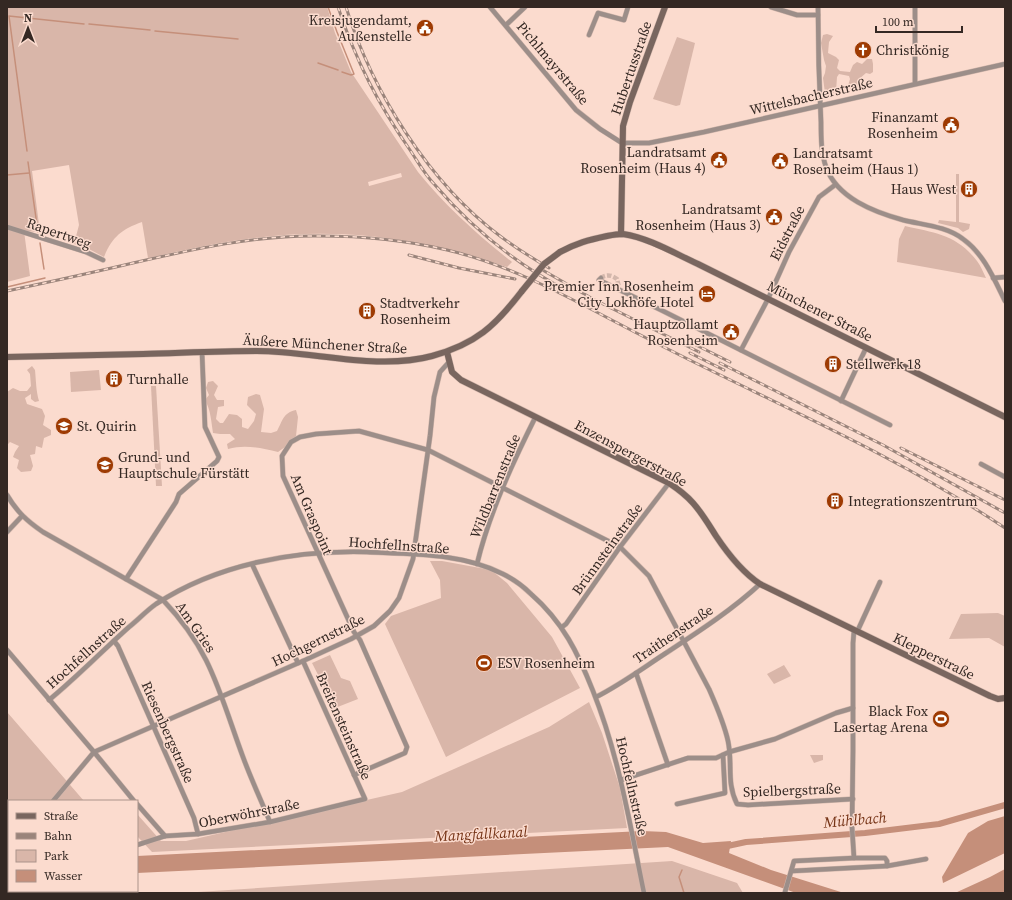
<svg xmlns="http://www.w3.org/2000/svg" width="1012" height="900" font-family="'Source Serif 4',serif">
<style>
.green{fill:#d9b6a9;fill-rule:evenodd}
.water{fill:#c58f7a}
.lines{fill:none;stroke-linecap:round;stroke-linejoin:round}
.stream{stroke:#c58f7a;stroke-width:1.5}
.canal{stroke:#c58f7a;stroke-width:6}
.street-tunnel{stroke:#d3b7ac;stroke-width:4.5;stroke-dasharray:4.5 2;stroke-linecap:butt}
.street-casing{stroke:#d3b7ac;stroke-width:5.5}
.secondary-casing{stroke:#d3b7ac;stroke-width:7}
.street{stroke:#9c8e89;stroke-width:4.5}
.secondary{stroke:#79665f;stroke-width:6}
.rail-casing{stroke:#9a847b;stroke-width:3}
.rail{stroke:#fbdbce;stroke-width:1.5;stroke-dasharray:4.5;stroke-linecap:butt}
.secondary-bridge-casing{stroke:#d3b7ac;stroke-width:7;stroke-linecap:butt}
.secondary-bridge{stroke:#79665f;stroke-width:6}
.labels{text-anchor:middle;stroke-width:3;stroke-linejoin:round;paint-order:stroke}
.poi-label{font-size:14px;fill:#342823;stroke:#fbdbce;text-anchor:start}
.street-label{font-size:14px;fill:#342823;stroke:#fbdbce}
.water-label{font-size:15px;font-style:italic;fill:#753316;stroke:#fbdbce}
</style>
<rect width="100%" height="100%" fill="#fbdbce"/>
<g class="green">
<path d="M7 7H327L335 33 351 72 418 172C445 206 478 235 512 262L507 267C477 258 447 248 416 243 361 232 302 231 247 239 214 243 181 251 148 258L142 222C122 229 112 237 104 257L87 248 74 244 79 225 69 165 32 171 40 232 24 231 30 276 7 282ZM401 173 402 177 369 186 368 182Z"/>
<polygon points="827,34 833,36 829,42 828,53 836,57 839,60 837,68 840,71 850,72 853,65 857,62 862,64 867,59 872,59 873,64 873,72 870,74 866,73 859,79 860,85 857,89 851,89 848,86 850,79 849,76 839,74 837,77 836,91 830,95 825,93 823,78 825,73 826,66 824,60 821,43 823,35"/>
<polygon points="677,37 695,43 680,105 676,106 653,99"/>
<polygon points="956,174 959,174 959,222 970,224 969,229 963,232 958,228 938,223 939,220 956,222"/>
<path d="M905 226C935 233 956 234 977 261 981 266 983 272 986 278L897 262 899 239Z"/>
<path d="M32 366 35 370C36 380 36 391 39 401L35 402 31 399V394L25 398 27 404 42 409 45 416 43 425 51 430V435L44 438 42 448 36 446 35 454 30 455 33 466 31 471 21 472 17 468 19 460 13 457 15 452 19 446 10 442 7 445V392L13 388 20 391H27L31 386 30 374 27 370Z"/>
<polygon points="99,370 101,390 71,392 70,372"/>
<path d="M213 381 218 386 214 395 217 400H224V406L218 407 216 419 220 423H223L229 414 237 415 242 419V427L248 429 254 421 256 414 247 405 248 397 256 394 260 395 264 409 261 432 271 433 277 431C283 420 283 413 296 410L298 417 296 436 285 447 278 452C261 448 245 444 228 449L227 444 235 439 230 434H220L213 433C211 421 211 411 205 400L209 395 206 388 208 382Z"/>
<polygon points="151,386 156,386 162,486 156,486"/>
<polygon points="430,561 442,561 491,570 507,583 552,637 580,688 446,757 385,624 391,616 441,598 440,580"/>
<polygon points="998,613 1005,616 1005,647 989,638 949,639 961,614"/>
<polygon points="330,655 341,678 350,681 358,699 335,708 312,663"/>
<polygon points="784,665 791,676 774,684 767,674"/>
<polygon points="589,702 602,733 620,788 627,828 152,852 137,836 137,814 161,841 186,841 402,792 549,727"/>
<polygon points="7,712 84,801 9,801 9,853 7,855"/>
<polygon points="810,755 823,755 823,760 814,763"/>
<polygon points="672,861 737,883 743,893 182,893"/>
</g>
<g class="water">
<polygon points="1005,816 1005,853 943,883 942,877 968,833 988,821"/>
<polygon points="642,831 666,832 703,843 731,841 729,853 771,870 844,893 796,893 668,847 137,873 137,856"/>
<polygon points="1005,869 1005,893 955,893 990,877"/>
</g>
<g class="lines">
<g class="stream">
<polyline points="328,7 337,32 354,74 351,75 342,72"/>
<polyline points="89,24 150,30"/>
<polyline points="155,31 238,39"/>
<polyline points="318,63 338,70"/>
<polyline points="27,151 9,16 84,24"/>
<polyline points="28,162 38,232"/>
<polyline points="7,175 29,173"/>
<polyline points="40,243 44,269"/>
<polyline points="7,287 45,278"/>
<polyline points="682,870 679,877 684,893"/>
</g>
<polyline class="canal" points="723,847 746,842 865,833 939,824 1005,805"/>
<path class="street-tunnel" d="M601 278C606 274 612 275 617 279L619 287"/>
<defs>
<g id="street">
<polyline points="490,7 576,110 600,129 622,143 649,143 704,132 1005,64"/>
<polyline points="771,7 797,15 818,15"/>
<path d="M818 7C818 45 819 84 821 122 821 137 821 153 826 167 837 198 874 212 903 220 923 225 946 226 963 239 984 254 994 279 1005 301"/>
<polyline points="915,7 915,83"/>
<polyline points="506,25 525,7"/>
<polyline points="589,35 598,13 624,20 628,7"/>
<polyline points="7,227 86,252 103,260"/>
<polyline points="601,278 599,280 661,310 890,425"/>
<polyline points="993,278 1005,277"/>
<polyline points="741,350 768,299 789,252 819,197 835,185"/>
<polyline points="841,401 866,348"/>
<polyline points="981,464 1005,477"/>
<path d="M7 495C17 512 27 521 43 532L163 600C180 618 195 638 206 660 221 690 231 725 243 757 251 779 261 800 270 822"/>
<polyline points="7,532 22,516"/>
<polyline points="252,564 298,663"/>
<path d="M477 564C489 514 512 464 535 418"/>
<polyline points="126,579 176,502 179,494 217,461 219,457 205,427 202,352"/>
<polyline points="562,627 566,624 620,547 669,483"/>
<polyline points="854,631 853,643 853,751 852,827 854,858 885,858 887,861 887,866 926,859"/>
<polyline points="857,632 880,582"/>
<polyline points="114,641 118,646 194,818 198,834"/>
<polyline points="7,650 94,752 134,801"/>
<polyline points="636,673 668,765"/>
<path d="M596 697C620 685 643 668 666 653 698 632 732 610 760 584"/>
<path d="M49 700C77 677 102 651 129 627 138 620 146 611 156 604 217 564 295 550 367 552 412 554 462 553 503 574 513 579 523 586 531 594 563 622 578 653 593 691 619 756 630 825 644 893"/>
<path d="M354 775 405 753 407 747 360 640 354 632 283 476 282 456 291 442 300 437 316 434 359 431 428 450 503 488 620 547 649 576 709 689C716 705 724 723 728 741 733 764 726 782 737 804L748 805 853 799"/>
<polyline points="621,780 688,758 716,758 729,752 775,739 836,713 853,708"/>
<polyline points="53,801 94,752 303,661 351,639 374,626 390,611 399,598 413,559 430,436 434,397 440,372 449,362"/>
<polyline points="137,804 165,836"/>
<polyline points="677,804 725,793 723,755"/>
<polyline points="137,845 165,836 198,834 270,822 365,799 303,661"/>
<polyline points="792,871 887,866"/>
<polyline points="7,889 9,873"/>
<polyline points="785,892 794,861 854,858"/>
</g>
<g id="secondary">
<polyline points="621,234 623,126 630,102 665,7"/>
<path d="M560 252C577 243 588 240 607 236 612 235 618 234 623 234 649 238 674 253 698 264L1005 417"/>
<path d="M447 352 452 372 461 380 669 483C678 489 686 495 693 503 702 513 709 525 716 536 728 554 742 572 760 584L990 696 998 699 1005 698"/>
<path d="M7 357C52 356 98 355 143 354 181 353 219 351 257 351 313 351 377 371 432 356 476 344 495 326 522 291"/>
</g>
</defs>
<use href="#street" class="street-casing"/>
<use href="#secondary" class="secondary-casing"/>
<use href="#street" class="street"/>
<use href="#secondary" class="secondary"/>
<defs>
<g id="rail">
<path d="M338 7C356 61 378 104 410 150 418 162 425 175 435 185 470 226 514 262 562 288"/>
<path d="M346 7C372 91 429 183 500 236 516 248 532 258 549 268"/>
<polyline points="409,255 459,268 515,279"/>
<polyline points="539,268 593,299 699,352"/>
<path d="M7 291C49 282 91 273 133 263 194 249 256 235 319 236 362 236 405 240 447 250 503 263 555 290 606 317 642 336 679 355 716 373 814 421 914 467 1005 528"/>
<polyline points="694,344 730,362"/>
<polyline points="690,353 724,370"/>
<polyline points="720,363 883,445 1005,513"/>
<polyline points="901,448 1005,500"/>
</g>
</defs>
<use href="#rail" class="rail-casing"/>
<use href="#rail" class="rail"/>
<defs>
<polyline id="secondary-bridge" points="522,291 544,264 560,252"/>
</defs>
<use href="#secondary-bridge" class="secondary-bridge-casing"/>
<use href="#secondary-bridge" class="secondary-bridge"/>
</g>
<defs>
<symbol id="civic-disc" viewBox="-11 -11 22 22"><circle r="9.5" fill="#9e3b03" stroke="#fbdbce"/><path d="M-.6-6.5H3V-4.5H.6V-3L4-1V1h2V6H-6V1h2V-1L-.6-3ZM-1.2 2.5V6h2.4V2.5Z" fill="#fff"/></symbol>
<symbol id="church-disc" viewBox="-11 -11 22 22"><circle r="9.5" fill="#9e3b03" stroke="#fbdbce"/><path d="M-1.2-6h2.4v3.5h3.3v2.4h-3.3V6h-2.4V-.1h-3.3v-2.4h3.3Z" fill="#fff"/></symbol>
<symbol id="building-disc" viewBox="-11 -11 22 22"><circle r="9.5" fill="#9e3b03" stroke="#fbdbce"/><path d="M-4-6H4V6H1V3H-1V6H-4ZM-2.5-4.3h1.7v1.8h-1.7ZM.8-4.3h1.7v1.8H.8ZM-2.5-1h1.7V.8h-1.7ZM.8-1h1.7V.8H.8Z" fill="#fff"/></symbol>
<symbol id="hotel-disc" viewBox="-11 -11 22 22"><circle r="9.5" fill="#9e3b03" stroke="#fbdbce"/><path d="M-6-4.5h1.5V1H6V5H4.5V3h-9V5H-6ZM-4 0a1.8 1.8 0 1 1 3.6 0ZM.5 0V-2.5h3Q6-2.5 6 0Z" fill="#fff"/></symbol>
<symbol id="school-disc" viewBox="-11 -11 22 22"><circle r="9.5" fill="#9e3b03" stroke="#fbdbce"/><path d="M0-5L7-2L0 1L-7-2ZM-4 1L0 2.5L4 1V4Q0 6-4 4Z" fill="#fff"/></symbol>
<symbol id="stadium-disc" viewBox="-11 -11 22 22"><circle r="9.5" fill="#9e3b03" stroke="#fbdbce"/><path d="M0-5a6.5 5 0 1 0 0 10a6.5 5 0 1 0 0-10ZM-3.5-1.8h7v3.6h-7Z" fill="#fff"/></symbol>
</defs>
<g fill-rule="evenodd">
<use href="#civic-disc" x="415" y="18" width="20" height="20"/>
<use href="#church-disc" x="853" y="40" width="20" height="20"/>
<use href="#civic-disc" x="941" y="115" width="20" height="20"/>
<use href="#civic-disc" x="709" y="150" width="20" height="20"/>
<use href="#civic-disc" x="770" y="151" width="20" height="20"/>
<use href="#building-disc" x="959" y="179" width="20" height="20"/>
<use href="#civic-disc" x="764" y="207" width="20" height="20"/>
<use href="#hotel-disc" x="697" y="284" width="20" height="20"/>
<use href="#building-disc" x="357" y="301" width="20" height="20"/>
<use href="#civic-disc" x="721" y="322" width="20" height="20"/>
<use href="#building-disc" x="823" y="354" width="20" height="20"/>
<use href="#building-disc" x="104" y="369" width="20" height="20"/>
<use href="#school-disc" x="54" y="416" width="20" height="20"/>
<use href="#school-disc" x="95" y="455" width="20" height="20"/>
<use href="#building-disc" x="825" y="491" width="20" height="20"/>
<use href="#stadium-disc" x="474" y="653" width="20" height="20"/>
<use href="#stadium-disc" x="931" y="709" width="20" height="20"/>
</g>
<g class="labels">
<g class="poi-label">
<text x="412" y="25" text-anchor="end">Kreisjugendamt,<tspan x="412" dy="16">Außenstelle</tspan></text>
<text x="876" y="55">Christkönig</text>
<text x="938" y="122" text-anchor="end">Finanzamt<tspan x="938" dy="16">Rosenheim</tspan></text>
<text x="706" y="157" text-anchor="end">Landratsamt<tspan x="706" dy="16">Rosenheim (Haus 4)</tspan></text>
<text x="793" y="158">Landratsamt<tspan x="793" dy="16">Rosenheim (Haus 1)</tspan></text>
<text x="956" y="194" text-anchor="end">Haus West</text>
<text x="761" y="214" text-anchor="end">Landratsamt<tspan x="761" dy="16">Rosenheim (Haus 3)</tspan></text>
<text x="694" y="291" text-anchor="end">Premier Inn Rosenheim<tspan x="694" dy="16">City Lokhöfe Hotel</tspan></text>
<text x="380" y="308">Stadtverkehr<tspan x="380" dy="16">Rosenheim</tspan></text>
<text x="718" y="329" text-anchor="end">Hauptzollamt<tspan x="718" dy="16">Rosenheim</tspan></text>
<text x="846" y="369">Stellwerk 18</text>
<text x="127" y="384">Turnhalle</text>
<text x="77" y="431">St. Quirin</text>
<text x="118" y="462">Grund- und<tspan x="118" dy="16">Hauptschule Fürstätt</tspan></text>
<text x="848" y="506">Integrationszentrum</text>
<text x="497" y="668">ESV Rosenheim</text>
<text x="928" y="716" text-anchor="end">Black Fox<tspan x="928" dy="16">Lasertag Arena</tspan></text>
</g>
<g class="street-label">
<text transform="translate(553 63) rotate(50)" y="5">Pichlmayrstraße</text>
<text transform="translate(631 68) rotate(-71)" y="5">Hubertusstraße</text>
<text transform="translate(811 96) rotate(-13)" y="5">Wittelsbacherstraße</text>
<text transform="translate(59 233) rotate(19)" y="5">Rapertweg</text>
<text transform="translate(787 233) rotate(-63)" y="5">Eidstraße</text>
<text transform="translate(820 311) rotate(27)" y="5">Münchener Straße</text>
<text transform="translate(325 344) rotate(3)" y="5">Äußere Münchener Straße</text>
<text transform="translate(631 453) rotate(28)" y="5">Enzenspergerstraße</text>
<text transform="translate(495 486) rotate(-68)" y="5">Wildbarrenstraße</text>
<text transform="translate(312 514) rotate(67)" y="5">Am Graspoint</text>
<text transform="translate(399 545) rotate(4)" y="5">Hochfellnstraße</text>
<text transform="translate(607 549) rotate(-54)" y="5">Brünnsteinstraße</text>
<text transform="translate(196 627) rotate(55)" y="5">Am Gries</text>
<text transform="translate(673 634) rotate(-34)" y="5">Traithenstraße</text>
<text transform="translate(318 640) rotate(-26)" y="5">Hochgernstraße</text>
<text transform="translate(86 652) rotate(-42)" y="5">Hochfellnstraße</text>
<text transform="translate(934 656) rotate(26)" y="5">Klepperstraße</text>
<text transform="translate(344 726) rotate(66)" y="5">Breitensteinstraße</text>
<text transform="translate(168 732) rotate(66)" y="5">Riesenbergstraße</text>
<text transform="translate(632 786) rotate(77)" y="5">Hochfellnstraße</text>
<text transform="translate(792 790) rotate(-2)" y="5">Spielbergstraße</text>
<text transform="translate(249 813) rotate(-11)" y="5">Oberwöhrstraße</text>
</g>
<g class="water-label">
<text transform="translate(855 820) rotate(-5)" y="5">Mühlbach</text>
<text transform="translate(481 834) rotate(-3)" y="5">Mangfallkanal</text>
</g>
</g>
<rect width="1012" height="900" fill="none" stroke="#342823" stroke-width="16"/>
<rect x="8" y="800" width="130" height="92" fill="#fbdbce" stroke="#ab938a"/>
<rect x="16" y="813" width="20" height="6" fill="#79665f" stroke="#ab938a"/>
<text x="44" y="820" font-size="12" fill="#342823">Straße</text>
<rect x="16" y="833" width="20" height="6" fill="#9a847b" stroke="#ab938a"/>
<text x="44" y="840" font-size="12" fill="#342823">Bahn</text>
<rect x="16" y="850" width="20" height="12" fill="#d9b6a9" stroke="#ab938a"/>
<text x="44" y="860" font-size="12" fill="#342823">Park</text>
<rect x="16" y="870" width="20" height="12" fill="#c58f7a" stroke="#ab938a"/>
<text x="44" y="880" font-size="12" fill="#342823">Wasser</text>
<g transform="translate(28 28)" stroke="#fbdbce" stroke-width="3" paint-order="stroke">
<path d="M0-3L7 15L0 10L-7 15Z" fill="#342823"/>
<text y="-6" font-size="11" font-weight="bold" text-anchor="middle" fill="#342823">N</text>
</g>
<path d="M876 26v6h86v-6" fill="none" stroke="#342823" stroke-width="2"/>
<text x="882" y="26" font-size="12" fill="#342823" stroke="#fbdbce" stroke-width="3" paint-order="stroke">100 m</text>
</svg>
